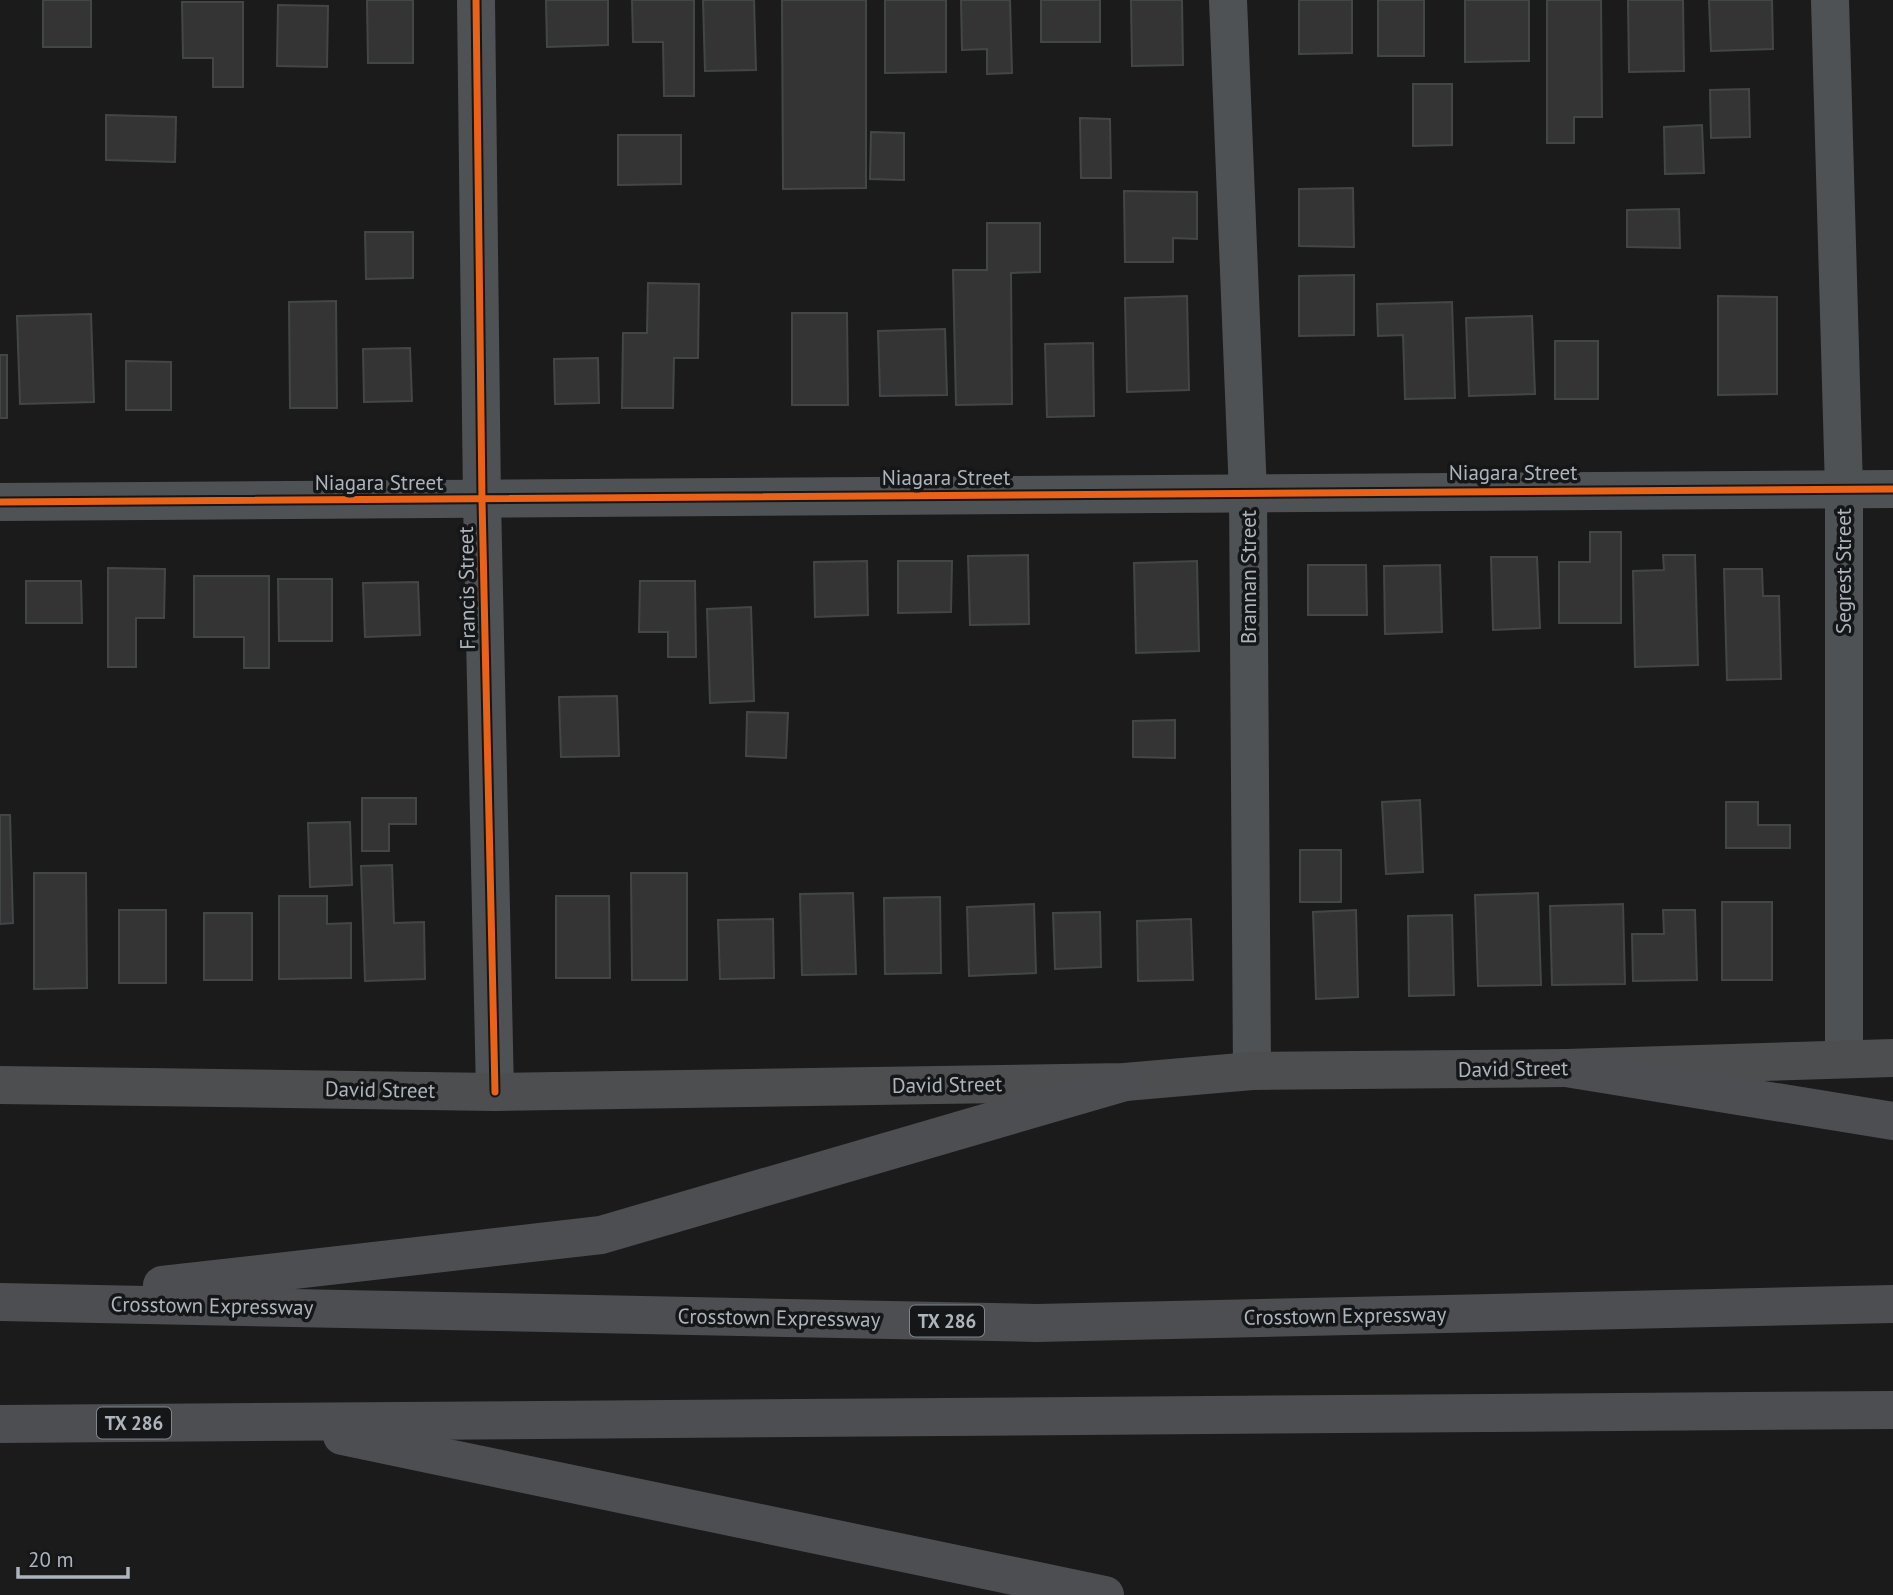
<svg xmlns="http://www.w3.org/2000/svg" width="1893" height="1595" font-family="'PT Sans',sans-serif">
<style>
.building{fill:#343435;stroke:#434647;stroke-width:2}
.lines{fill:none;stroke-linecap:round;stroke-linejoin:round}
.minor{stroke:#4f5254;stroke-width:38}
.major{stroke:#4d4e50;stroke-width:38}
.highway{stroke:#4d4e51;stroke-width:38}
.cycleway-casing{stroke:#151618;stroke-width:11}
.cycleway{stroke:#ea6118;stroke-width:7}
.labels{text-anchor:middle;stroke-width:7;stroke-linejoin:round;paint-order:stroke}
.shield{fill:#151618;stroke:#7f858b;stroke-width:2}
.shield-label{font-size:19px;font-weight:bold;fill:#adb4bc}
.street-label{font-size:21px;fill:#adb4bc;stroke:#151618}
</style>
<rect width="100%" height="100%" fill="#1b1b1b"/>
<g class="building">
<rect x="43" y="0" width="48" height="47"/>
<polygon points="367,0 413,0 413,63 368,63"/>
<polygon points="546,0 608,0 608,45 547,47"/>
<polygon points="632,0 694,0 694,96 664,96 663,42 633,42"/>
<polygon points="703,0 754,0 756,70 705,71"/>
<polygon points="782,0 866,0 866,188 783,189"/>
<polygon points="885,0 946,0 946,72 885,73"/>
<polygon points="961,0 1010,0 1012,73 987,74 987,49 962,50"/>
<rect x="1041" y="0" width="59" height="42"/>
<polygon points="1131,0 1182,0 1183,65 1132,66"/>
<polygon points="1299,0 1352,0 1352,53 1299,54"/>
<rect x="1378" y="0" width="46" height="56"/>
<polygon points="1465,0 1529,0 1529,61 1465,62"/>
<polygon points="1547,0 1601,0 1602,117 1574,117 1574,143 1547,143"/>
<polygon points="1628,0 1683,0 1684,71 1629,72"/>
<polygon points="1709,0 1772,0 1773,49 1711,51"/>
<polygon points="182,2 243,2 243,87 213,87 213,58 183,58"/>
<polygon points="278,5 328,6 327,67 277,66"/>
<polygon points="1413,84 1452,84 1452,145 1413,146"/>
<polygon points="1749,89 1750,137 1711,138 1710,90"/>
<polygon points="106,115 176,117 175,162 106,160"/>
<polygon points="1080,118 1110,119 1111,178 1081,178"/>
<polygon points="1702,125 1704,173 1665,174 1664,127"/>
<polygon points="871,132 904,133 904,180 870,179"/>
<polygon points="618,135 681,135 681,184 618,185"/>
<polygon points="1353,188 1354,247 1299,246 1299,189"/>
<polygon points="1124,191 1197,192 1197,239 1173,238 1173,262 1125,262"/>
<polygon points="1679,209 1680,248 1627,247 1627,210"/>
<polygon points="987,223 1040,223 1040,272 1011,273 1012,404 956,405 953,270 987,270"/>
<polygon points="365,232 413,232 413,278 366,279"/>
<polygon points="1354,275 1354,335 1299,336 1299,276"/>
<polygon points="648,283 699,284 698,358 674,358 673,408 622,408 623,333 647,333"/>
<polygon points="1187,296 1189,390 1127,392 1125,298"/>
<polygon points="1718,296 1777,297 1777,394 1718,395"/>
<polygon points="336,301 337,408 290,408 289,302"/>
<polygon points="1452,302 1455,398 1405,399 1403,335 1378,336 1377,304"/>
<polygon points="792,313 847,313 848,405 792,405"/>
<polygon points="91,314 94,402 20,404 17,316"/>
<polygon points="1532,316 1535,394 1469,396 1466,318"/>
<polygon points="945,329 947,395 880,396 878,331"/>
<rect x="1555" y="341" width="43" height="58"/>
<polygon points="1093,343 1094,416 1047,417 1045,344"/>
<polygon points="410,348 412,401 364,402 363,349"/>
<rect x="0" y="355" width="7" height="63"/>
<polygon points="598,358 599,403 555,404 554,359"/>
<polygon points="126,361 171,362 171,410 126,410"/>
<polygon points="1590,532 1621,532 1621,623 1559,623 1559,562 1590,562"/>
<polygon points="1028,555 1029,624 970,625 968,556"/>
<polygon points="1663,555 1695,555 1698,665 1635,667 1633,571 1664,570"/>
<polygon points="1491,557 1537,557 1540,628 1493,630"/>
<polygon points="867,561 868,615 815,617 814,562"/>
<polygon points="898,561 952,561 951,612 898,613"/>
<polygon points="1197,561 1199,651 1136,653 1134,563"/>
<polygon points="1308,565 1366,565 1367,615 1308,615"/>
<polygon points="1440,565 1442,632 1385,634 1384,566"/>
<polygon points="108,568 165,569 164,618 136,618 136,667 108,667"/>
<polygon points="1724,569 1762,569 1763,596 1779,596 1781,679 1727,680"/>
<polygon points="194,576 269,576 269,668 244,668 244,637 194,637"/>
<polygon points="278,579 332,579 332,641 279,641"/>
<polygon points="26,581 81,581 82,623 26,623"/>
<polygon points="640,581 695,581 696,657 668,657 668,632 639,632"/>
<polygon points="418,582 420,635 365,637 363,583"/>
<polygon points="751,607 754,701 710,703 707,609"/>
<polygon points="617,696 619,756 561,757 559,697"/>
<polygon points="747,712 788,713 786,758 746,756"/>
<polygon points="1175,720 1175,758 1133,757 1133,721"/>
<polygon points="362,798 416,798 416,824 389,824 389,851 362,851"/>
<polygon points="1420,800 1423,872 1386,874 1382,802"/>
<polygon points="1726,802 1758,802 1758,825 1790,825 1790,848 1726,848"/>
<polygon points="0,815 10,815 13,923 0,924"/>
<polygon points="350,822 352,885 310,887 308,823"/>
<rect x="1300" y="850" width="41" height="52"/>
<polygon points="392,865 394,923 424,922 425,979 365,981 361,866"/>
<polygon points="34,873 86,873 87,988 34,989"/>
<polygon points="631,873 687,873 687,980 632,980"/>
<polygon points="853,893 856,974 802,975 800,894"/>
<polygon points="1538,893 1541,985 1478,986 1475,895"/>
<polygon points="279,896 327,896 327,924 351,923 351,978 279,979"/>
<polygon points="556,896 609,896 610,978 556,978"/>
<polygon points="940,897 941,973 885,974 884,898"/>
<rect x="1722" y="902" width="50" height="78"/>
<polygon points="1034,904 1036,973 969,976 967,907"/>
<polygon points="1623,904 1625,984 1552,985 1550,906"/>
<rect x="119" y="910" width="47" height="73"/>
<polygon points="1356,910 1358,997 1316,999 1313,912"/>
<polygon points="1663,910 1695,910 1697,980 1633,981 1632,934 1664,934"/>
<polygon points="1100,912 1101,967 1055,969 1053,913"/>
<rect x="204" y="913" width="48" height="67"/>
<polygon points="1452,915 1454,995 1409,996 1408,916"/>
<polygon points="773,919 774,978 720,979 718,920"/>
<polygon points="1191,919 1193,980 1138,981 1137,921"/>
</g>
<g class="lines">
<g class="minor">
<polyline points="476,0 482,500 495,1092"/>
<polyline points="1228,0 1248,493 1252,1071"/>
<polyline points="1830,0 1844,488 1844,1058"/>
<polyline points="0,502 1893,489"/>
</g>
<polyline class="major" points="0,1085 495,1092 1125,1082 1252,1071 1566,1068 1893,1058"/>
<g class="highway">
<polyline points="1566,1068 1893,1121"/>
<polyline points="162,1285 601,1235 1125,1082"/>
<polyline points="0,1302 1037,1323 1893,1304"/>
<polyline points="0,1424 1893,1410"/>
<polyline points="342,1436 1105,1595"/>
</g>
<defs>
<g id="cycleway">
<polyline points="476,0 482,500 495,1092"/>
<polyline points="0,502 1893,489"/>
</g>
</defs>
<use href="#cycleway" class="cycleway-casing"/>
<use href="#cycleway" class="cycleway"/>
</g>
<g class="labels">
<g class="shield">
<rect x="910" y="1305.5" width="74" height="31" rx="5"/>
<rect x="97" y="1407.5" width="74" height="31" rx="5"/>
</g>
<g class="shield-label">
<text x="947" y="1328">TX 286</text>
<text x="134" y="1430">TX 286</text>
</g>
<g class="street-label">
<text x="1513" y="480">Niagara Street</text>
<text x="946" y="485">Niagara Street</text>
<text x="379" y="490">Niagara Street</text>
<text transform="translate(1844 571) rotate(-90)" y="7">Segrest Street</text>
<text transform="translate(1249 577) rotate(-90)" y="7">Brannan Street</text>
<text transform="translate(467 588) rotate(-91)" y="7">Francis Street</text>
<text transform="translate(1513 1069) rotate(-1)" y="7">David Street</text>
<text transform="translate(947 1085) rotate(-1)" y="7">David Street</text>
<text transform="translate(380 1090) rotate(1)" y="7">David Street</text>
<text transform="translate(212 1306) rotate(1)" y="7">Crosstown Expressway</text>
<text transform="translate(1345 1316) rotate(-1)" y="7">Crosstown Expressway</text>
<text transform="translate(779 1318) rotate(1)" y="7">Crosstown Expressway</text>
</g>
</g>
<path d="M18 1567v10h110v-10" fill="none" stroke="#adb4bc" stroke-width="3.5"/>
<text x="28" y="1567" font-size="21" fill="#adb4bc" stroke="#151618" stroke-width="5" paint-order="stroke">20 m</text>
</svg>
